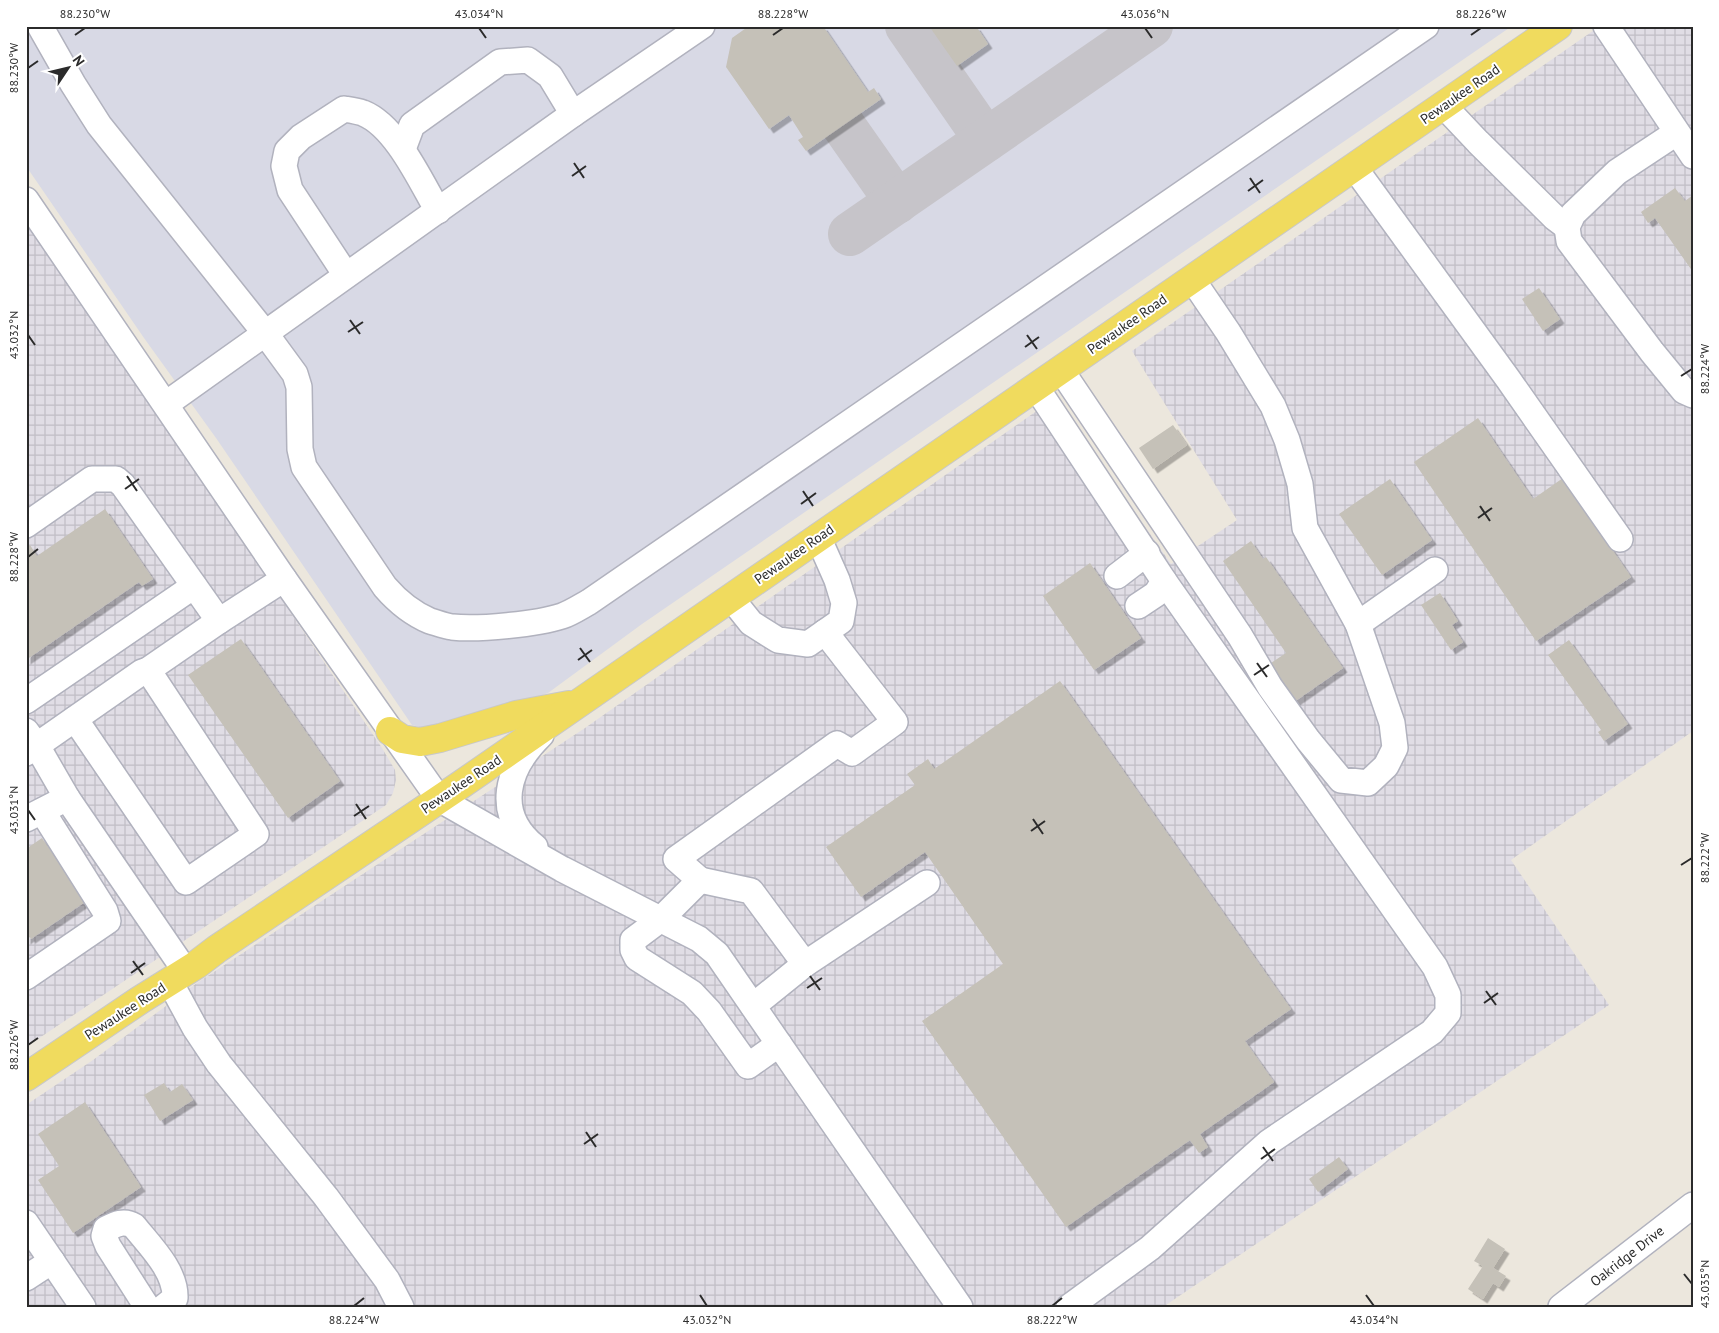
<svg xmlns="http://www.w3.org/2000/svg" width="1719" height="1333" font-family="'PT Sans',sans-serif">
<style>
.industrial{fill:url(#industrial-grid)}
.airport{fill:#d8d9e5}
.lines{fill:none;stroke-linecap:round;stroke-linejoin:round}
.taxiway{stroke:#c6c4c9;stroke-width:44}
.building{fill:#c5c1b8;filter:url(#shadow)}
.minor-casing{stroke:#b1b2be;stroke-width:28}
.major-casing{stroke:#c8c8c8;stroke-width:30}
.minor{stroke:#fff;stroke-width:25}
.major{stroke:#f0db5e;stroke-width:28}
.ticks{fill:none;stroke:#2b2b2b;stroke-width:2}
.labels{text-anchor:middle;stroke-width:4;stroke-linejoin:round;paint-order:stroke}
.street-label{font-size:14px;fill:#2b2b2b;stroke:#fff}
.neatline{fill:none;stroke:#2b2b2b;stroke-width:2}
.ticks-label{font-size:12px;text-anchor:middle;fill:#2b2b2b}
</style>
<defs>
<pattern id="industrial-grid" width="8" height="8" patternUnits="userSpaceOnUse" patternTransform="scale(1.25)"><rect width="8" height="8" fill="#e0dde5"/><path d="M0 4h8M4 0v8" fill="none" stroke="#c0bec5"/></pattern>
<filter id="shadow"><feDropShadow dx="4.5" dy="4.5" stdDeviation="0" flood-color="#0004"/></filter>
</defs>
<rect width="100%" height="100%" fill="#ece7dd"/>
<g class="industrial">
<polygon points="1600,26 1693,26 1693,731 1511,860 1609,1005 1163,1307 26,1307 26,1105 93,1060 197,983 585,728 1055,398 1171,564 1237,520 1132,351"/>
<polygon points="26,214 280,597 382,748 395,770 396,780 393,793 386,805 26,1047"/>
</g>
<polygon class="airport" points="26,26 1512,26 642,624 548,693 462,724 436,731 412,725 216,438 144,338 26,166"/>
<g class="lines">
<g class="taxiway">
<polyline points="907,26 986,140"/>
<polyline points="843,125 897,202"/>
<polyline points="850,234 1151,26"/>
</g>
</g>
<g class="building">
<polygon points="749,26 823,26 868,92 874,88 881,99 806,151 798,140 803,137 789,115 769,129 726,67 732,38"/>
<polygon points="929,26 976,26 988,44 957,66"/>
<polygon points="1675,188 1685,201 1693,195 1693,272 1655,218 1648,223 1641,212"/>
<polygon points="1539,288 1560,319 1543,331 1522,299"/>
<polygon points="1478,418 1533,499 1563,478 1631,577 1536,641 1414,462"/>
<polygon points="1173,425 1187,445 1153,469 1139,448"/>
<polygon points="1390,479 1432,540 1382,575 1339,514"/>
<polygon points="105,509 153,579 142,586 139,582 26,660 26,547 30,545 37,556"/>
<polygon points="1251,541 1263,559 1266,557 1343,668 1294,702 1268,665 1286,653 1223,561"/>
<polygon points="1090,563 1141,638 1094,670 1043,596"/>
<polygon points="1440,593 1458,621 1452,625 1463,642 1451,650 1421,605"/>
<polygon points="241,639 340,781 288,818 188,675"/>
<polygon points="1569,640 1628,724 1604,741 1598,732 1601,730 1548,655"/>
<polygon points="1060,681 1291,1009 1245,1041 1274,1082 1200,1134 1208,1147 1199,1153 1190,1140 1066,1227 922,1021 1003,964 925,852 861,897 826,847 915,785 907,774 928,759 934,769"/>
<polygon points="42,838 85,902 31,939 30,937 26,940 26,849"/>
<polygon points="164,1083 170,1092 182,1084 193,1100 160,1121 144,1095"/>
<polygon points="85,1102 141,1187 73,1233 38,1180 59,1166 38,1134"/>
<polygon points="1339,1157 1348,1169 1318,1192 1309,1179"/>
<polygon points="1488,1238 1505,1249 1493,1268 1506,1276 1499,1287 1493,1283 1483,1299 1468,1289 1483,1266 1474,1261"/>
</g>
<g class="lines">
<defs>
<g id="minor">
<path d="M40 26 73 84 99 125 265 333 295 374 299 387 300 449 304 467 385 587C398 602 411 613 430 621 437 623 445 626 452 627 478 630 538 624 562 616 571 613 580 607 589 602L1426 26"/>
<polyline points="1606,26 1693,156"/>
<polyline points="1443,105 1478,142 1555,218 1567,227"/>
<polyline points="1676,133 1617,172 1573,214 1567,227 1569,241 1652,352 1684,391 1693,395"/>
<polyline points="403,149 412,125 500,62 528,60 550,76 573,114"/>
<polyline points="1354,167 1508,379 1620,539"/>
<polyline points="26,200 284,579 439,799 562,869 699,939 717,954 960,1307"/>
<path d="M346 275 290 190 284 166 287 151 301 137 344 109C350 110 357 111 363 113 396 126 421 182 438 211"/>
<polyline points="1061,370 1240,636 1270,687 1308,740 1341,780 1368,783 1386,766 1395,748 1392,723 1358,624 1305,528 1300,484 1287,440 1273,406 1228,332 1192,279"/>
<polyline points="1036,387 1164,581 1156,594 1138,606"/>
<polyline points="166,404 573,114 702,26"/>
<polyline points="26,525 92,479 116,479 123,485 219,621"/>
<polyline points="1117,576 1147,553"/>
<polyline points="731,598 751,623 778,640 808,644 841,621 844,603 837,580 818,537"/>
<polyline points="1358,624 1435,570"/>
<polyline points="26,701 194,586"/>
<polyline points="75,719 186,882 256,834 148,670"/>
<polyline points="26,731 37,746 67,798"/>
<polyline points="26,753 142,672 148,670 219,621 284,579"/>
<polyline points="26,819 67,798 186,972"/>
<path d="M535 847C493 813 507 768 541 735"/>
<polyline points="700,880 751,891 805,964 753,1006"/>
<polyline points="805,964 927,883"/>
<polyline points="26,977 108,921 105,911 42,811"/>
<polyline points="170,982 195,1028 219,1064 326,1197 387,1280 401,1307"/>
<polyline points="779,1044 748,1066 709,1011 692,993 637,958 633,950 633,940 661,919 700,880 676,859 837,744 852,753 895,722 825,632"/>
<polyline points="26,1223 83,1307"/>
<polyline points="26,1278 52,1261"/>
<path d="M147 1307 108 1246 104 1236 106 1229C116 1224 124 1220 134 1226 150 1246 176 1271 175 1298L164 1307"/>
<polyline points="1069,1307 1150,1248 1269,1142 1432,1032 1448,1013 1448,995 1435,967 1164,581"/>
<polyline points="1561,1307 1693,1205"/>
</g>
<g id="major">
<polyline points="390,731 402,739 420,742 440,738 516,715 569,705"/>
<polyline points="26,1077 140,1000 196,965 217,949 459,786 1558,26"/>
</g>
</defs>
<use href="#minor" class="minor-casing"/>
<use href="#major" class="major-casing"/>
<use href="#minor" class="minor"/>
<use href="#major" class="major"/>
</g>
<path class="ticks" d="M479 28 486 38M1145 28 1152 38M75 35 85 28M773 35 783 28M1471 35 1481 28M28 68 38 61M574 163 584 178M572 176 586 166M1250 178 1260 193M1248 191 1263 180M350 320 360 334M348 332 363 322M28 335 35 345M1027 335 1037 349M1025 347 1039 337M1681 376 1692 369M127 476 137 491M125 489 139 479M803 491 813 506M801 504 816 493M1480 506 1490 521M1478 518 1492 508M28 557 38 549M580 648 590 662M578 660 592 650M1257 663 1267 677M1254 675 1269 665M356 804 366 819M28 810 35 820M354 816 369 806M1033 819 1043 834M1031 831 1045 821M1681 865 1692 858M133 961 143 975M131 973 145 963M810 976 820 990M807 988 822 978M1486 991 1496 1005M1484 1003 1498 993M28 1045 38 1038M586 1132 596 1147M584 1144 598 1134M1263 1147 1273 1161M1261 1159 1275 1149M1684 1274 1692 1284M700 1295 707 1306M1366 1295 1374 1306M354 1306 364 1298M1052 1306 1062 1298"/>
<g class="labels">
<g class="street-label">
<text transform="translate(1460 94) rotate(-35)" y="5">Pewaukee Road</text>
<text transform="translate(1127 324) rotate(-35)" y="5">Pewaukee Road</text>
<text transform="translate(794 554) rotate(-35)" y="5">Pewaukee Road</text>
<text transform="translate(461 784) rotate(-34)" y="5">Pewaukee Road</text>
<text transform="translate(125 1011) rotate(-33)" y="5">Pewaukee Road</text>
<text transform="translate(1627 1256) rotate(-38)" y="5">Oakridge Drive</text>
</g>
</g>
<rect width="1719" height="1333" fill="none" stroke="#ffffff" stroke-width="55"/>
<g transform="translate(68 68) rotate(55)" stroke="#ffffff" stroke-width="4" paint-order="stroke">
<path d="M0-4L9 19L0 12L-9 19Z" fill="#2b2b2b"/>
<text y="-8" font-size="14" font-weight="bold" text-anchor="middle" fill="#2b2b2b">N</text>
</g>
<rect x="28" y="28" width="1664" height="1278" class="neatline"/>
<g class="ticks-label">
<text x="85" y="18">88.230°W</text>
<text x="479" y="18">43.034°N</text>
<text x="783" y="18">88.228°W</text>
<text x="1145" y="18">43.036°N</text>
<text x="1481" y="18">88.226°W</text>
<text transform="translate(14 68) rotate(-90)" y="4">88.230°W</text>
<text transform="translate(14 335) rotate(-90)" y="4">43.032°N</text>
<text transform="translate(1705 369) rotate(-90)" y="4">88.224°W</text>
<text transform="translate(14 557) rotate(-90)" y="4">88.228°W</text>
<text transform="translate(14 810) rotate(-90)" y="4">43.031°N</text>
<text transform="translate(1705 858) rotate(-90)" y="4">88.222°W</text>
<text transform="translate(14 1045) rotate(-90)" y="4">88.226°W</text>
<text transform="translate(1705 1284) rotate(-90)" y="4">43.035°N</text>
<text x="354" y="1324">88.224°W</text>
<text x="707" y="1324">43.032°N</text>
<text x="1052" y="1324">88.222°W</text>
<text x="1374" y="1324">43.034°N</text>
</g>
</svg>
